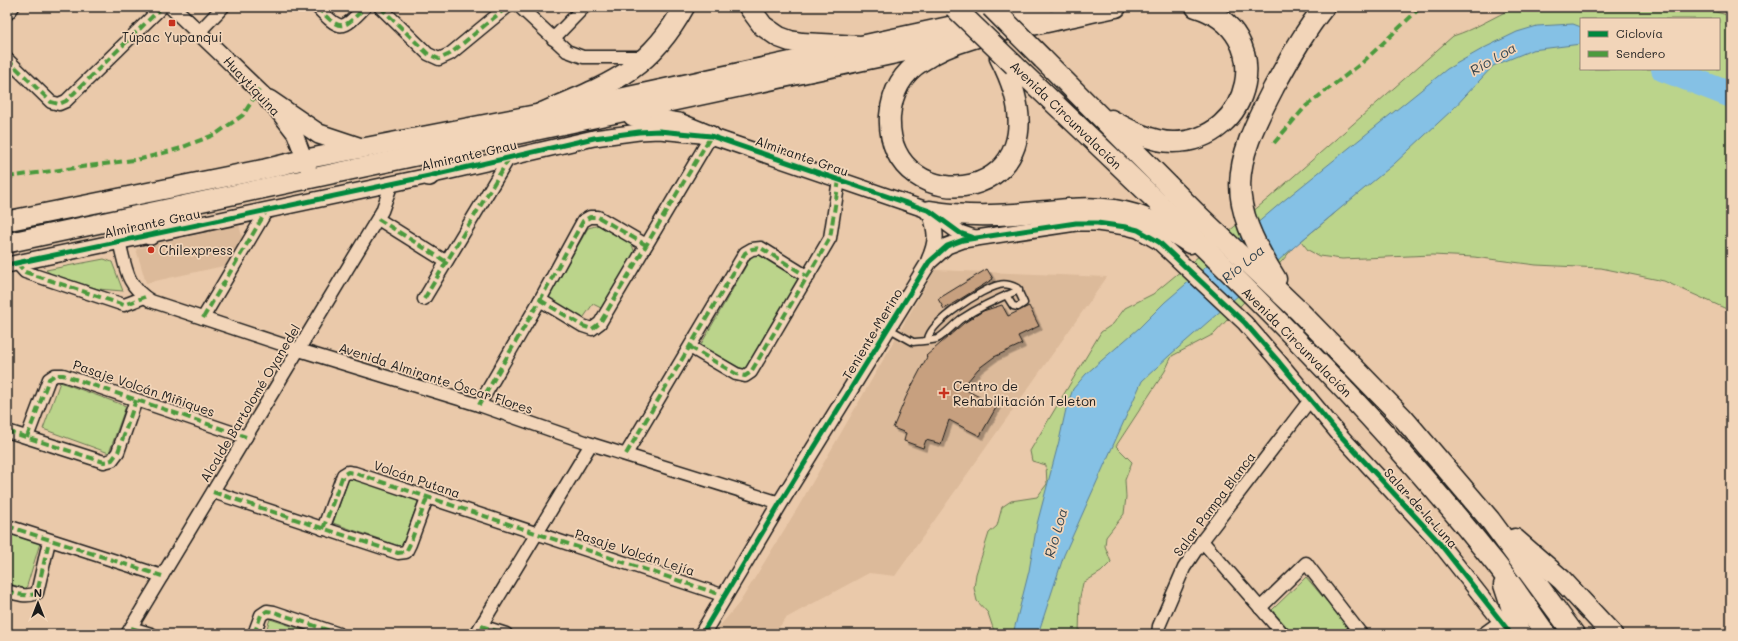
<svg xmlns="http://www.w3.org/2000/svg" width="1738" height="641" font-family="Mali,sans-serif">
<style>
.built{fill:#dcba9a}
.green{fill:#bbd48b;stroke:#6c7854;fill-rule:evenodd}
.water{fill:#85c1e5;stroke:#5b7f95}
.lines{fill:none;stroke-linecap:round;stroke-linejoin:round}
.river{stroke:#85c1e5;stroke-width:26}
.building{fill:#c7a07f;stroke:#1c1c1c;filter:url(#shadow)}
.service-casing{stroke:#1c1c1c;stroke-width:9}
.minor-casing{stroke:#1c1c1c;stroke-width:15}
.tertiary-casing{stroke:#1c1c1c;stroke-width:18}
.primary-casing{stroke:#1c1c1c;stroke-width:22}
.trunk-casing{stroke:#1c1c1c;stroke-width:23}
.service{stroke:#f2d5b9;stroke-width:6}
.minor{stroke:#f2d5b9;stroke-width:12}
.tertiary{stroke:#f2d5b9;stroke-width:15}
.primary{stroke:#f2d5b9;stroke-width:19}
.trunk{stroke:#f2d5b9;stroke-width:20}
.trunk-bridge-casing{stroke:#1c1c1c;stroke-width:23;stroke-linecap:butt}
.trunk-bridge{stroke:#f2d5b9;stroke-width:20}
.quiet{stroke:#4c9a3e;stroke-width:4;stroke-dasharray:8 4;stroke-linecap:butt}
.cycleway-casing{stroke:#f2d5b9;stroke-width:8}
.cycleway{stroke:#00873e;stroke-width:5}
.poi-dot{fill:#c8321e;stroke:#f2d5b9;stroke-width:1.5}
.labels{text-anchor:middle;stroke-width:3.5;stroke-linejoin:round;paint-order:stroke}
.poi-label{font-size:13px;fill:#1c1c1c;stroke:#f2d5b9;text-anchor:start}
.street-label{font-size:13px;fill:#1c1c1c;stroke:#f2d5b9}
.water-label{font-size:14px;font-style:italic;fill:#36454e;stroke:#f2d5b9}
</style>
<defs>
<filter id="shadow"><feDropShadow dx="3.5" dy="3.5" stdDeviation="0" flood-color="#0004"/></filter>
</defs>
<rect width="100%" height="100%" fill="#eac9aa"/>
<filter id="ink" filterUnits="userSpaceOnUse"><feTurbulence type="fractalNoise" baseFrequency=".025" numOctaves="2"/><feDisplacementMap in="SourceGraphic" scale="8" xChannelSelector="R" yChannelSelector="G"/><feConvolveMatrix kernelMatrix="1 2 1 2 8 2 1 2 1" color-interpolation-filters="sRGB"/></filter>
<g filter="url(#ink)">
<g class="built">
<polygon points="239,225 243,240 228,265 146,283 136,249"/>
<polygon points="935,270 1107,277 895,576 869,573 786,618 774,634 713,634 740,602 797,509"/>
</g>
<g class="green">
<path d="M1515 7H1697L1731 16V311L1664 281 1601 268 1536 265 1474 257 1432 255 1342 259 1319 256 1308 250 1301 241 1335 213 1311 226 1283 260 1214 334 1172 356 1165 371 1116 446 1132 462 1125 480 1126 497 1124 514 1106 537 1105 546 1111 562 1101 572 1083 583 1080 597 1079 634H995L988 613 977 601 974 588 976 574 989 533 997 526 1002 507 1011 501 1037 497 1047 484 1046 465 1032 461 1030 451 1101 332 1113 324 1125 308 1153 294 1269 198 1453 36C1475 29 1494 17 1515 7ZM1581 19H1719V69H1581Z"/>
<polygon points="603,224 631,241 635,254 603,309 593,304 579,324 545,303 588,228"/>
<polygon points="754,252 799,277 746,371 700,346"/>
<polygon points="104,259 112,262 123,291 98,289 51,274 46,270"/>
<polygon points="60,382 126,406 109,453 43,429"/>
<polygon points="350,475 419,499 402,547 333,523"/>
<polygon points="7,533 40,543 26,589 7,583"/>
<polygon points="1306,577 1350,629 1346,634 1293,634 1272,610"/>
<polygon points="270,619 316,634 265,634"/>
</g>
<polygon class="water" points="1573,24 1581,27 1581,44 1532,50 1493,66 1452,110 1394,164 1301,241 1170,355 1142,381 1064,555 1038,634 1013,634 1029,571 1037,524 1059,441 1066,409 1073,389 1086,374 1139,328 1165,302 1282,202 1447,69 1484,48 1517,32 1537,26"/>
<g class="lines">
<polyline class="river" points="1664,69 1731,95"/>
</g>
<g class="building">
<polygon points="987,269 993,279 944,309 938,299"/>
<polygon points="1002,305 1008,316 1029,306 1039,326 1018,336 1022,344 994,357 978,369 962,388 997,406 980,436 949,420 941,444 926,440 923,448 904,441 906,433 893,428 906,397 927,357 926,356 964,323 983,311"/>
</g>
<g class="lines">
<defs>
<g id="service">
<path d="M888 328 913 342C918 342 934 340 937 339 946 334 953 325 961 319 979 307 999 298 1019 290"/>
<path d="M928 339C931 321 982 289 999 285 1005 283 1011 285 1017 288L1024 303 1018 307 1013 306 1006 295"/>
</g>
<g id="minor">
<path d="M317 7C341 32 342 31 365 7"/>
<polyline points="380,7 428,54 439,59 450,54 507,7"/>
<polyline points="520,7 567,51 583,57 646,57"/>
<polyline points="7,14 13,7"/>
<polyline points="199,32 223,7"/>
<polyline points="553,39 584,7"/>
<polyline points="7,59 51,102 59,104 66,101 162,7"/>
<polyline points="378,219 445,261"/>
<path d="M119 241C126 268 126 286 151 301L299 350 479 405 591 444 780 503"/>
<polyline points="17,263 25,272 124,305 145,297"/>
<polyline points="424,299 510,156"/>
<polyline points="540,300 583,326 592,329 600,323 711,136"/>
<polyline points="203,318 267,210"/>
<polyline points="690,347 736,374 745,376 751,372 830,238 839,180"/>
<polyline points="479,405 540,300 583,221 590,217 598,217 646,245"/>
<polyline points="7,431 104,462 112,460 118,452 136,400"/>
<polyline points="27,437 49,379 55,375 63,375 246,437"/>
<polyline points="626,454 745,253 752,249 761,248 808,277"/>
<polyline points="213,492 398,553 406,552 410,544 427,498"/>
<polyline points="7,526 162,576"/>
<polyline points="323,529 343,475 348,472 355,473 725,596"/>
<polyline points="1202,541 1283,634"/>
<path d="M7 591C18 594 26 598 37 593L49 541"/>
<polyline points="1260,608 1306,563 1361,634"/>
<polyline points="481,626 506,634"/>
<polyline points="131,628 151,634"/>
<polyline points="127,634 382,211 392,183"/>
<polyline points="254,634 261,615 267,611 274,612 339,634"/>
<polyline points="476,634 591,444"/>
<polyline points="1158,634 1159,626 1184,568 1202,541 1310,400"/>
<polyline points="1483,634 1501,621"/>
</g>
<g id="tertiary">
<polyline points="172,7 269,100 295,134 312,179"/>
<path d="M929 260C938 240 936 232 930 211"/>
<polyline points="7,265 429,176 594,138 639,132 659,131 711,136 930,211 960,233 975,238"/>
<polyline points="702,634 780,503 929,262 947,246 963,240 1076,223 1097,223 1126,227 1138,230 1159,242 1245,323 1279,362 1338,433 1437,540 1511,634"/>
</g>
<g id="primary">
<polyline points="269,100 319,134 361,148"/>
<polyline points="633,116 679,123 711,136"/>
<polyline points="429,176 448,151"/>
<polyline points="7,221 265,169 306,159 617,99 848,49"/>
<polyline points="150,235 178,207"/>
<polyline points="7,243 950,42"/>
</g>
<g id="trunk">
<polyline points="749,7 763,26 779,37 790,41 802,43 861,46 1041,7"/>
<path d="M1000 58C1078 208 884 226 890 116 892 92 902 73 922 61 953 40 991 33 1027 26 1057 20 1086 13 1116 7"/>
<polyline points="1043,59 1196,213 1299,311 1403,418 1490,520 1574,634"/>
<path d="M1014 65C1179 222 1348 379 1491 558 1511 582 1528 609 1546 634"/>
<path d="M542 113C607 85 648 73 684 7"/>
<path d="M1111 120C1129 130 1152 142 1173 142 1252 142 1278 32 1196 7"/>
<path d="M930 211C958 216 986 216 1015 214 1055 211 1096 202 1136 215 1154 221 1173 232 1190 243"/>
<path d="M1276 279C1226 199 1231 169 1274 87 1289 60 1304 32 1324 7"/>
<polyline points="1515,539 1562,580 1612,634"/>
<polyline points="1504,585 1520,634"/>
</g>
</defs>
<use href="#service" class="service-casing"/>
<use href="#minor" class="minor-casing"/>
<use href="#tertiary" class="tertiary-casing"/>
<use href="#primary" class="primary-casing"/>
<use href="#trunk" class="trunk-casing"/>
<use href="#service" class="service"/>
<use href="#minor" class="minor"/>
<use href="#tertiary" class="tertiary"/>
<use href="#primary" class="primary"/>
<use href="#trunk" class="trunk"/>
<defs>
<g id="trunk-bridge">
<polyline points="954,7 1014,65"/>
<polyline points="991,7 1043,59"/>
</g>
</defs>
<use href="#trunk-bridge" class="trunk-bridge-casing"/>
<use href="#trunk-bridge" class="trunk-bridge"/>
<g class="quiet">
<path d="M317 7C341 32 342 31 365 7"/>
<polyline points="380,7 428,54 439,59 450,54 507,7"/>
<polyline points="7,14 13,7"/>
<polyline points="7,59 51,102 59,104 66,101 162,7"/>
<polyline points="1274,143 1306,106 1362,63 1421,7"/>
<polyline points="7,177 141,159 178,149 216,134 243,115 259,90"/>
<polyline points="378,219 445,261"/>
<polyline points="17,263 25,272 124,305 145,297"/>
<polyline points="424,299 510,157"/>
<polyline points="540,300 583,326 592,329 600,323 711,136"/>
<polyline points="203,318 267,210"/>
<polyline points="690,347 736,374 745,376 751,372 830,238 839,180"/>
<polyline points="479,405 540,300 583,221 590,217 598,217 646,245"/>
<polyline points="7,431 104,462 112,460 118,452 136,400"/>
<polyline points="27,437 49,379 55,375 63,375 246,437"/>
<polyline points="626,454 745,253 752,249 761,248 808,277"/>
<polyline points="213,492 398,553 406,552 410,544 427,498"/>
<polyline points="7,526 162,576"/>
<polyline points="323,529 343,475 348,472 355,473 725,596"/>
<path d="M7 591C18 594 26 598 37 593L49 541"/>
<polyline points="481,626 506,634"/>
<polyline points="131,628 151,634"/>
<polyline points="254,634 261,615 267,611 274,612 339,634"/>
</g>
<defs>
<g id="cycleway">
<polyline points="7,265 429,176 594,138 639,132 659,131 711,136 930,211 960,233 972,237"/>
<polyline points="702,634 780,503 929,262 947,246 963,240 1076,223 1097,223 1126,227 1138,230 1159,242 1245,323 1279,362 1338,433 1437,540 1511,634"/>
</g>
</defs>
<use href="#cycleway" class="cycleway-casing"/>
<use href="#cycleway" class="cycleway"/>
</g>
</g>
<g class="poi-dot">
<rect x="168" y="19" width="8" height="8" rx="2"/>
<circle cx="151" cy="250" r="4"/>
<path d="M942 387h4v4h4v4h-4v4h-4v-4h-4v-4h4z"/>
</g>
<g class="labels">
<g class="poi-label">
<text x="172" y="42" text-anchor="middle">Túpac Yupanqui</text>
<text x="159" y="255">Chilexpress</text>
<text x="953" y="391">Centro de<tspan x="953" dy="15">Rehabilitación Teleton</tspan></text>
</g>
<g class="street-label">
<text transform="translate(252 86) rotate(47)" y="5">Huaytiquina</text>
<text transform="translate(1066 115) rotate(44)" y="5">Avenida Circunvalación</text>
<text transform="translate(469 155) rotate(-13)" y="5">Almirante Grau</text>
<text transform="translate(802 156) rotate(19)" y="5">Almirante Grau</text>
<text transform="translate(152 223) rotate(-12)" y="5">Almirante Grau</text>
<text transform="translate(872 334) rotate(-59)" y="5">Teniente Merino</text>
<text transform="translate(1297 342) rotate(45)" y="5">Avenida Circunvalación</text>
<text transform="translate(436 378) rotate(18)" y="5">Avenida Almirante Óscar Flores</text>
<text transform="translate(144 388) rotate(19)" y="5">Pasaje Volcán Miñiques</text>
<text transform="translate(250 403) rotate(-59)" y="5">Alcalde Bartolomé Oyanedel</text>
<text transform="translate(417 479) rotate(19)" y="5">Volcán Putana</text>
<text transform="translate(1214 504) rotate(-53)" y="5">Salar Pampa Blanca</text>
<text transform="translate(1421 508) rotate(48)" y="5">Salar de la Luna</text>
<text transform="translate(635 552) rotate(18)" y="5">Pasaje Volcán Lejía</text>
</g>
<g class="water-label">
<text transform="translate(1493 59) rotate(-30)" y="5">Río Loa</text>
<text transform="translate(1243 264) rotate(-40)" y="5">Río Loa</text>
<text transform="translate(1056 533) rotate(-74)" y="5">Río Loa</text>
</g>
</g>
<rect width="1738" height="641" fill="none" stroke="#f2d5b9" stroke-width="24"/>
<rect x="12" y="12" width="1714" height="617" fill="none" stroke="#1c1c1c" stroke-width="1.5" filter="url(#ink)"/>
<rect x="1580" y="18" width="140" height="52" fill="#f2d5b9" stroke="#9c8b7a"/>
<rect x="1588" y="31" width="20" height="6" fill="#00873e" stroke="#9c8b7a"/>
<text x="1616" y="38" font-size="12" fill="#1c1c1c">Ciclovía</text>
<rect x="1588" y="51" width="20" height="6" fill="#4c9a3e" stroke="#9c8b7a"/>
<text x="1616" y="58" font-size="12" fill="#1c1c1c">Sendero</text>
<g transform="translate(38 603)" stroke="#f2d5b9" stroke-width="3" paint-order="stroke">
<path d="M0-3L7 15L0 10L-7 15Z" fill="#1c1c1c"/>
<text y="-6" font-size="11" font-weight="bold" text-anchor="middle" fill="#1c1c1c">N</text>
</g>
</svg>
